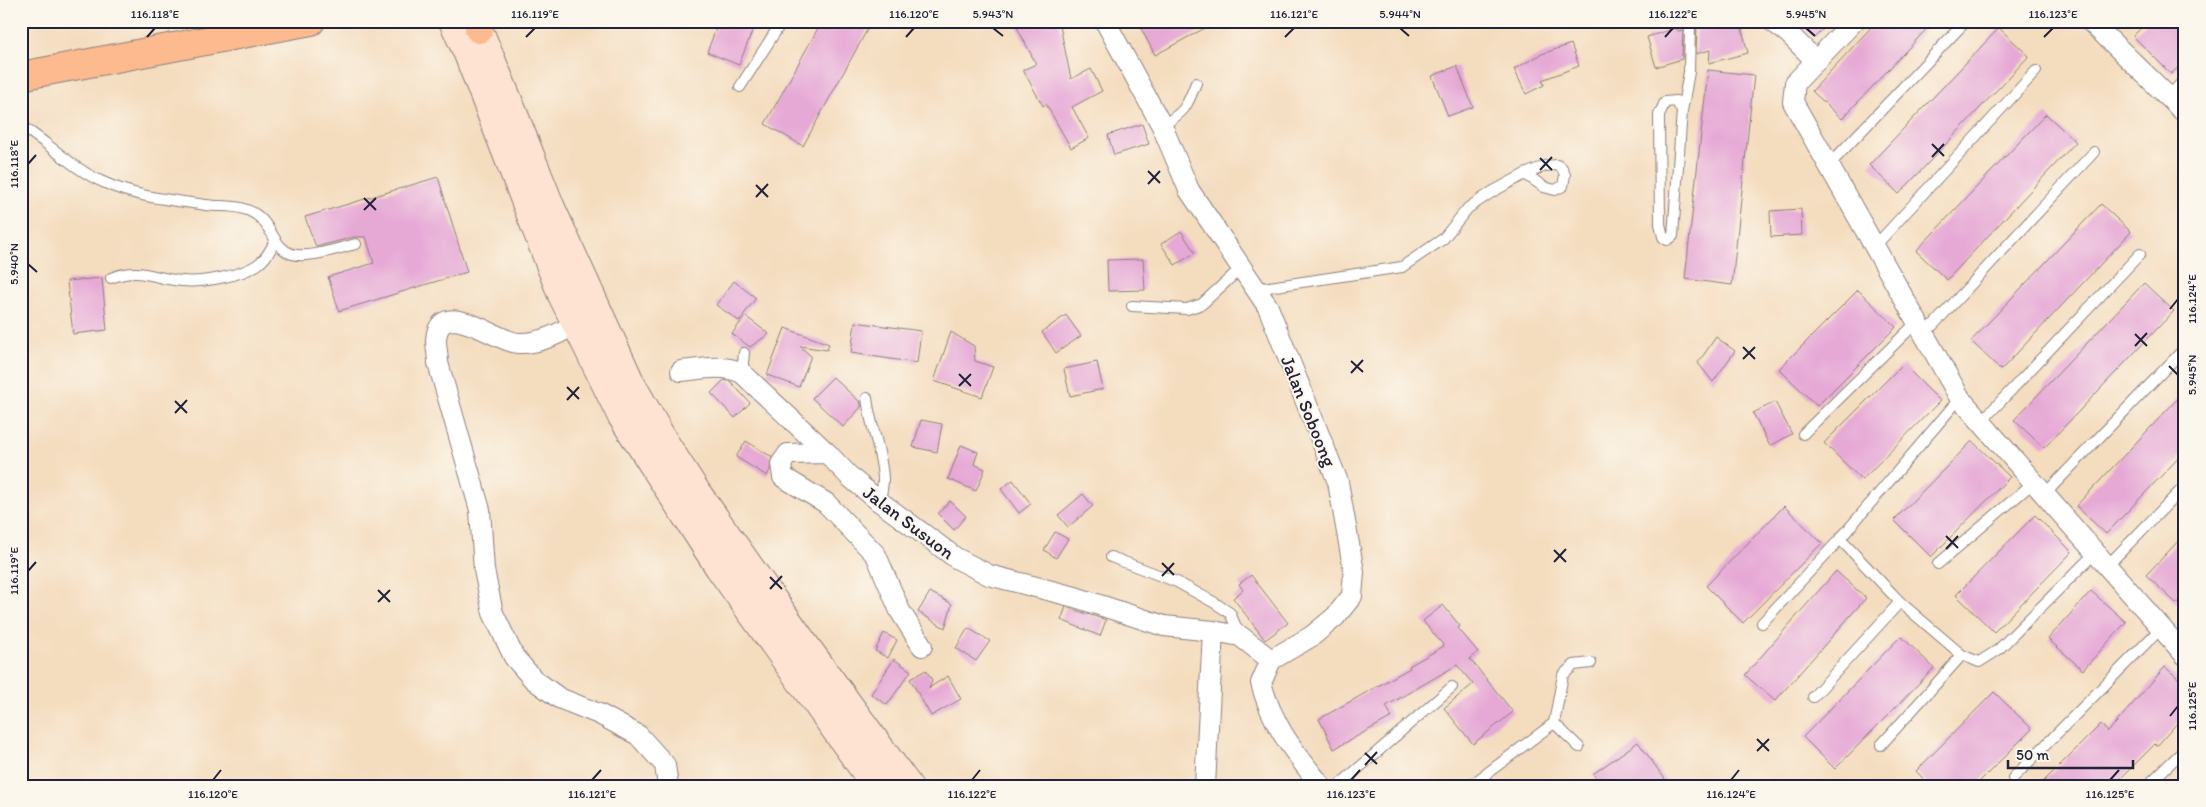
<svg xmlns="http://www.w3.org/2000/svg" width="2206" height="807" font-family="Itim,sans-serif">
<style>
.building{fill:#e6a9d6}
.lines{fill:none;stroke-linecap:round;stroke-linejoin:round}
.service-casing{stroke:#8b7f7c;stroke-width:12}
.minor-casing{stroke:#8b7f7c;stroke-width:22}
.secondary-casing{stroke:#8b7f7c;stroke-width:30}
.primary-casing{stroke:#8b7f7c;stroke-width:30}
.service{stroke:#fff;stroke-width:10}
.minor{stroke:#fff;stroke-width:20}
.secondary{stroke:#fee3d2;stroke-width:28}
.primary{stroke:#fcba8e;stroke-width:28}
.ticks{fill:none;stroke:#22223b;stroke-width:2}
.labels{text-anchor:middle;stroke-width:4;stroke-linejoin:round;paint-order:stroke}
.street-label{font-size:19px;fill:#22223b;stroke:#fbf7ec}
.neatline{fill:none;stroke:#22223b;stroke-width:2}
.ticks-label{font-size:12px;text-anchor:middle;fill:#22223b}
</style>
<rect width="100%" height="100%" fill="#fbf7ec"/>
<filter id="ink" filterUnits="userSpaceOnUse"><feTurbulence type="fractalNoise" baseFrequency=".02" numOctaves="2"/><feDisplacementMap in="SourceGraphic" scale="10" xChannelSelector="R" yChannelSelector="G"/><feConvolveMatrix kernelMatrix="1 2 1 2 8 2 1 2 1" color-interpolation-filters="sRGB"/></filter>
<filter id="wash" filterUnits="userSpaceOnUse"><feTurbulence type="fractalNoise" baseFrequency=".0096" numOctaves="4" result="noise"/><feDisplacementMap in="SourceGraphic" scale="20" xChannelSelector="R" yChannelSelector="G"/><feGaussianBlur stdDeviation="1.12" result="paint"/><feColorMatrix in="noise" values="0 0 0 0 0 0 0 0 0 0 0 0 0 0 0 0 0 1.4 0 .05"/><feComposite in="paint" operator="in"/></filter>
<g filter="url(#wash)">
<rect width="100%" height="100%" fill="#f4dcbe"/>
<g id="blocks">
<g class="building">
<polygon points="719,21 756,21 739,65 707,52"/>
<polygon points="822,21 872,21 803,146 765,124"/>
<polygon points="1028,21 1059,21 1071,79 1091,69 1102,91 1072,107 1089,138 1071,148 1046,104 1043,106 1023,70 1036,64 1017,27"/>
<polygon points="1137,21 1218,21 1155,55"/>
<polygon points="1718,21 1740,21 1748,53 1709,63 1710,50 1696,54 1697,26"/>
<polygon points="1797,21 1831,21 1814,38"/>
<polygon points="1877,21 1934,21 1842,119 1812,91"/>
<polygon points="2148,21 2185,21 2185,61 2171,74 2133,36"/>
<polygon points="1676,28 1678,31 1683,30 1682,59 1656,67 1647,37"/>
<polygon points="1999,28 2029,56 1899,194 1869,165"/>
<polygon points="1571,44 1579,66 1542,80 1544,85 1526,94 1514,69 1542,54"/>
<polygon points="1457,66 1473,107 1448,116 1432,76"/>
<polygon points="1708,70 1754,75 1732,285 1685,279"/>
<polygon points="2046,114 2076,142 1947,280 1916,251"/>
<polygon points="1142,124 1149,144 1114,155 1108,135"/>
<polygon points="438,177 467,272 339,311 328,277 374,263 366,237 354,237 316,247 305,217"/>
<polygon points="2101,204 2131,232 2001,370 1971,341"/>
<polygon points="1801,209 1802,235 1771,237 1770,211"/>
<polygon points="1181,231 1195,253 1175,265 1161,244"/>
<polygon points="1143,259 1145,290 1108,291 1107,260"/>
<polygon points="102,278 107,330 73,334 67,281"/>
<polygon points="734,281 756,298 739,321 716,305"/>
<polygon points="2144,283 2174,311 2044,448 2014,420"/>
<polygon points="1858,290 1896,327 1817,406 1779,369"/>
<polygon points="1066,315 1081,336 1056,353 1042,332"/>
<polygon points="745,316 769,334 750,347 732,334"/>
<polygon points="855,322 921,331 917,363 851,353"/>
<polygon points="785,328 829,344 827,350 800,346 811,356 799,387 767,375"/>
<polygon points="951,332 974,346 975,361 993,367 982,397 934,381"/>
<polygon points="1716,337 1735,351 1713,382 1698,363"/>
<polygon points="1097,362 1103,389 1070,396 1064,369"/>
<polygon points="1903,364 1940,401 1862,480 1824,443"/>
<polygon points="833,377 861,403 861,407 843,427 812,398"/>
<polygon points="724,380 731,382 750,403 735,418 711,393"/>
<polygon points="2185,391 2185,451 2106,534 2076,506"/>
<polygon points="1775,402 1792,434 1770,446 1753,413"/>
<polygon points="921,420 942,424 937,452 913,447"/>
<polygon points="746,441 772,457 770,470 767,476 736,457"/>
<polygon points="1972,441 2010,477 1931,557 1894,520"/>
<polygon points="961,445 978,452 974,464 985,469 976,491 948,479"/>
<polygon points="1013,480 1031,504 1019,513 1001,489"/>
<polygon points="1083,494 1093,506 1068,527 1058,515"/>
<polygon points="950,501 966,516 954,530 938,514"/>
<polygon points="1784,506 1822,543 1743,623 1706,586"/>
<polygon points="2035,515 2072,552 1994,632 1956,595"/>
<polygon points="1055,532 1068,539 1056,558 1044,550"/>
<polygon points="2185,534 2185,595 2177,604 2146,575"/>
<polygon points="1836,571 1866,598 1775,701 1745,675"/>
<polygon points="1251,575 1288,623 1265,640 1233,598 1243,590 1239,584"/>
<polygon points="2091,591 2126,622 2083,670 2048,639"/>
<polygon points="930,592 952,604 945,628 918,612"/>
<polygon points="1443,605 1460,626 1458,628 1478,652 1470,659 1513,712 1473,744 1444,708 1473,684 1457,665 1386,706 1392,717 1334,749 1319,719 1410,668 1409,666 1444,646 1423,621"/>
<polygon points="1066,607 1106,620 1100,636 1061,620"/>
<polygon points="968,628 990,641 976,661 956,648"/>
<polygon points="884,633 897,640 888,658 875,651"/>
<polygon points="1901,636 1934,668 1835,769 1803,737"/>
<polygon points="894,659 911,671 887,705 871,694"/>
<polygon points="2165,667 2185,684 2185,714 2157,746 2155,744 2113,786 2039,786 2101,724 2108,732"/>
<polygon points="926,670 932,680 929,689 932,686 948,676 961,699 931,716 910,679"/>
<polygon points="1994,692 2032,729 1975,786 1930,786 1916,771"/>
<polygon points="1638,742 1670,786 1602,786 1593,774"/>
</g>
</g>
</g>
<g filter="url(#ink)">
<use href="#blocks" fill-opacity="0" stroke="#8b7f7c" stroke-width="1"/>
<g class="lines">
<defs>
<g id="service">
<polyline points="2101,31 2110,21"/>
<polyline points="740,87 779,26"/>
<polyline points="2168,97 2185,79"/>
<polyline points="1682,111 1676,101 1665,102 1659,115 1660,224 1663,237 1667,240 1673,236 1682,111 1689,72 1690,26 1687,21"/>
<path d="M21 126C49 143 73 169 103 182 134 197 172 200 206 205 219 207 232 205 244 209 273 217 270 247 292 254 308 259 339 248 356 244"/>
<path d="M1162 126C1185 111 1186 109 1196 83"/>
<polyline points="1829,165 1966,21"/>
<polyline points="1875,246 2036,71"/>
<path d="M111 278C140 266 154 279 182 281 203 283 240 276 257 265 266 259 271 250 275 240"/>
<polyline points="1256,289 1402,267 1443,239 1468,208 1492,192 1525,174 1545,166 1557,165 1562,168 1565,175 1563,186 1555,190 1544,187 1525,174"/>
<polyline points="1132,306 1187,309 1202,304 1241,268"/>
<polyline points="1924,335 2094,152"/>
<polyline points="742,373 744,353"/>
<path d="M867 398C870 425 882 452 883 479 883 486 881 495 880 502"/>
<polyline points="1981,422 2140,254"/>
<polyline points="1803,434 1917,322"/>
<polyline points="2044,495 2185,348"/>
<polyline points="1840,539 1900,602 1962,655 1979,662 1998,650 2095,553"/>
<polyline points="1111,557 1177,582 1215,603 1230,613 1240,636"/>
<polyline points="1938,564 2034,482"/>
<polyline points="2107,566 2185,486"/>
<polyline points="1762,623 1840,539 1960,398"/>
<polyline points="1813,697 1900,602"/>
<polyline points="1554,723 1579,747"/>
<polyline points="1881,745 1962,655"/>
<polyline points="2013,778 2161,628"/>
<polyline points="1338,786 1452,687"/>
<polyline points="1470,786 1554,723 1563,675 1574,665 1591,663"/>
<polyline points="2147,786 2185,749"/>
</g>
<g id="minor">
<path d="M1105 21 1162 126 1189 190 1268 307 1338 482 1354 572 1352 596 1335 617 1312 636 1271 660 1261 683C1273 727 1294 751 1321 786"/>
<polyline points="1772,21 1788,33 1816,61"/>
<polyline points="1854,21 1795,83 1793,102 1960,398 2185,655"/>
<polyline points="2090,21 2185,113"/>
<path d="M575 322C563 334 536 344 519 343 498 343 439 294 436 340 436 347 438 356 438 363L480 510 484 570 493 613 514 657 533 679 559 698 599 714 638 735 665 765 668 786"/>
<path d="M681 371C702 369 723 364 742 373L827 453"/>
<polyline points="922,646 900,611 876,555 826,503 783,477 781,464 788,454 827,453 851,478 880,502 956,558 989,575 1075,597 1164,626 1213,631 1240,636 1271,660"/>
<polyline points="1205,786 1213,631"/>
</g>
<g id="secondary">
<polyline points="453,21 468,54 562,295 621,415 719,567 876,786"/>
<polyline points="475,21 512,110 551,208 631,384 663,440 697,493 807,648 908,786"/>
</g>
<g id="primary">
<polyline points="479,29 479,21"/>
<polyline points="21,76 311,21"/>
</g>
</defs>
<use href="#service" class="service-casing"/>
<use href="#minor" class="minor-casing"/>
<use href="#secondary" class="secondary-casing"/>
<use href="#primary" class="primary-casing"/>
<use href="#service" class="service"/>
<use href="#minor" class="minor"/>
<use href="#secondary" class="secondary"/>
<use href="#primary" class="primary"/>
</g>
</g>
<path class="ticks" d="M993 28 1003 36M1400 28 1409 36M1806 28 1815 36M147 37 155 28M526 37 535 28M906 37 914 28M1285 37 1294 28M1665 37 1673 28M2044 37 2053 28M1932 144 1944 156M1932 157 1944 144M1540 158 1552 170M28 164 36 155M1540 170 1552 157M1148 171 1160 183M1148 184 1160 171M756 185 768 197M756 197 768 184M364 198 376 210M364 210 376 198M28 264 37 272M2170 309 2178 299M2135 334 2147 346M2135 346 2147 333M1743 347 1755 359M1743 359 1755 347M1351 361 1363 372M2169 366 2178 375M1351 373 1363 360M959 374 971 386M959 386 971 374M567 387 579 399M567 400 579 387M175 401 187 413M175 413 187 400M1946 536 1958 548M1946 549 1958 536M1554 550 1566 562M1554 562 1566 549M1162 563 1174 575M28 571 36 562M1162 576 1174 563M770 577 782 589M770 589 782 576M378 590 390 602M378 602 390 590M2170 716 2178 706M1757 739 1769 751M1757 751 1769 739M1365 753 1377 764M1365 765 1377 752M213 780 221 770M592 780 601 770M972 780 980 770M1351 780 1360 770M1731 780 1739 770M2110 780 2119 770"/>
<g class="labels">
<g class="street-label">
<text transform="translate(1309 411) rotate(68)" y="7">Jalan Soboong</text>
<text transform="translate(909 522) rotate(37)" y="7">Jalan Susuon</text>
</g>
</g>
<rect width="2206" height="807" fill="none" stroke="#fbf7ec" stroke-width="55"/>
<path d="M2008 760v8h125v-8" fill="none" stroke="#22223b" stroke-width="2.5"/>
<text x="2016" y="760" font-size="15" fill="#22223b" stroke="#fbf7ec" stroke-width="4" paint-order="stroke">50 m</text>
<rect x="28" y="28" width="2150" height="752" class="neatline"/>
<g class="ticks-label">
<text x="155" y="18">116.118°E</text>
<text x="535" y="18">116.119°E</text>
<text x="914" y="18">116.120°E</text>
<text x="993" y="18">5.943°N</text>
<text x="1294" y="18">116.121°E</text>
<text x="1400" y="18">5.944°N</text>
<text x="1673" y="18">116.122°E</text>
<text x="1806" y="18">5.945°N</text>
<text x="2053" y="18">116.123°E</text>
<text transform="translate(14 164) rotate(-90)" y="4">116.118°E</text>
<text transform="translate(14 264) rotate(-90)" y="4">5.940°N</text>
<text transform="translate(2192 299) rotate(-90)" y="4">116.124°E</text>
<text transform="translate(2192 375) rotate(-90)" y="4">5.945°N</text>
<text transform="translate(14 571) rotate(-90)" y="4">116.119°E</text>
<text transform="translate(2192 706) rotate(-90)" y="4">116.125°E</text>
<text x="213" y="798">116.120°E</text>
<text x="592" y="798">116.121°E</text>
<text x="972" y="798">116.122°E</text>
<text x="1351" y="798">116.123°E</text>
<text x="1731" y="798">116.124°E</text>
<text x="2110" y="798">116.125°E</text>
</g>
</svg>
